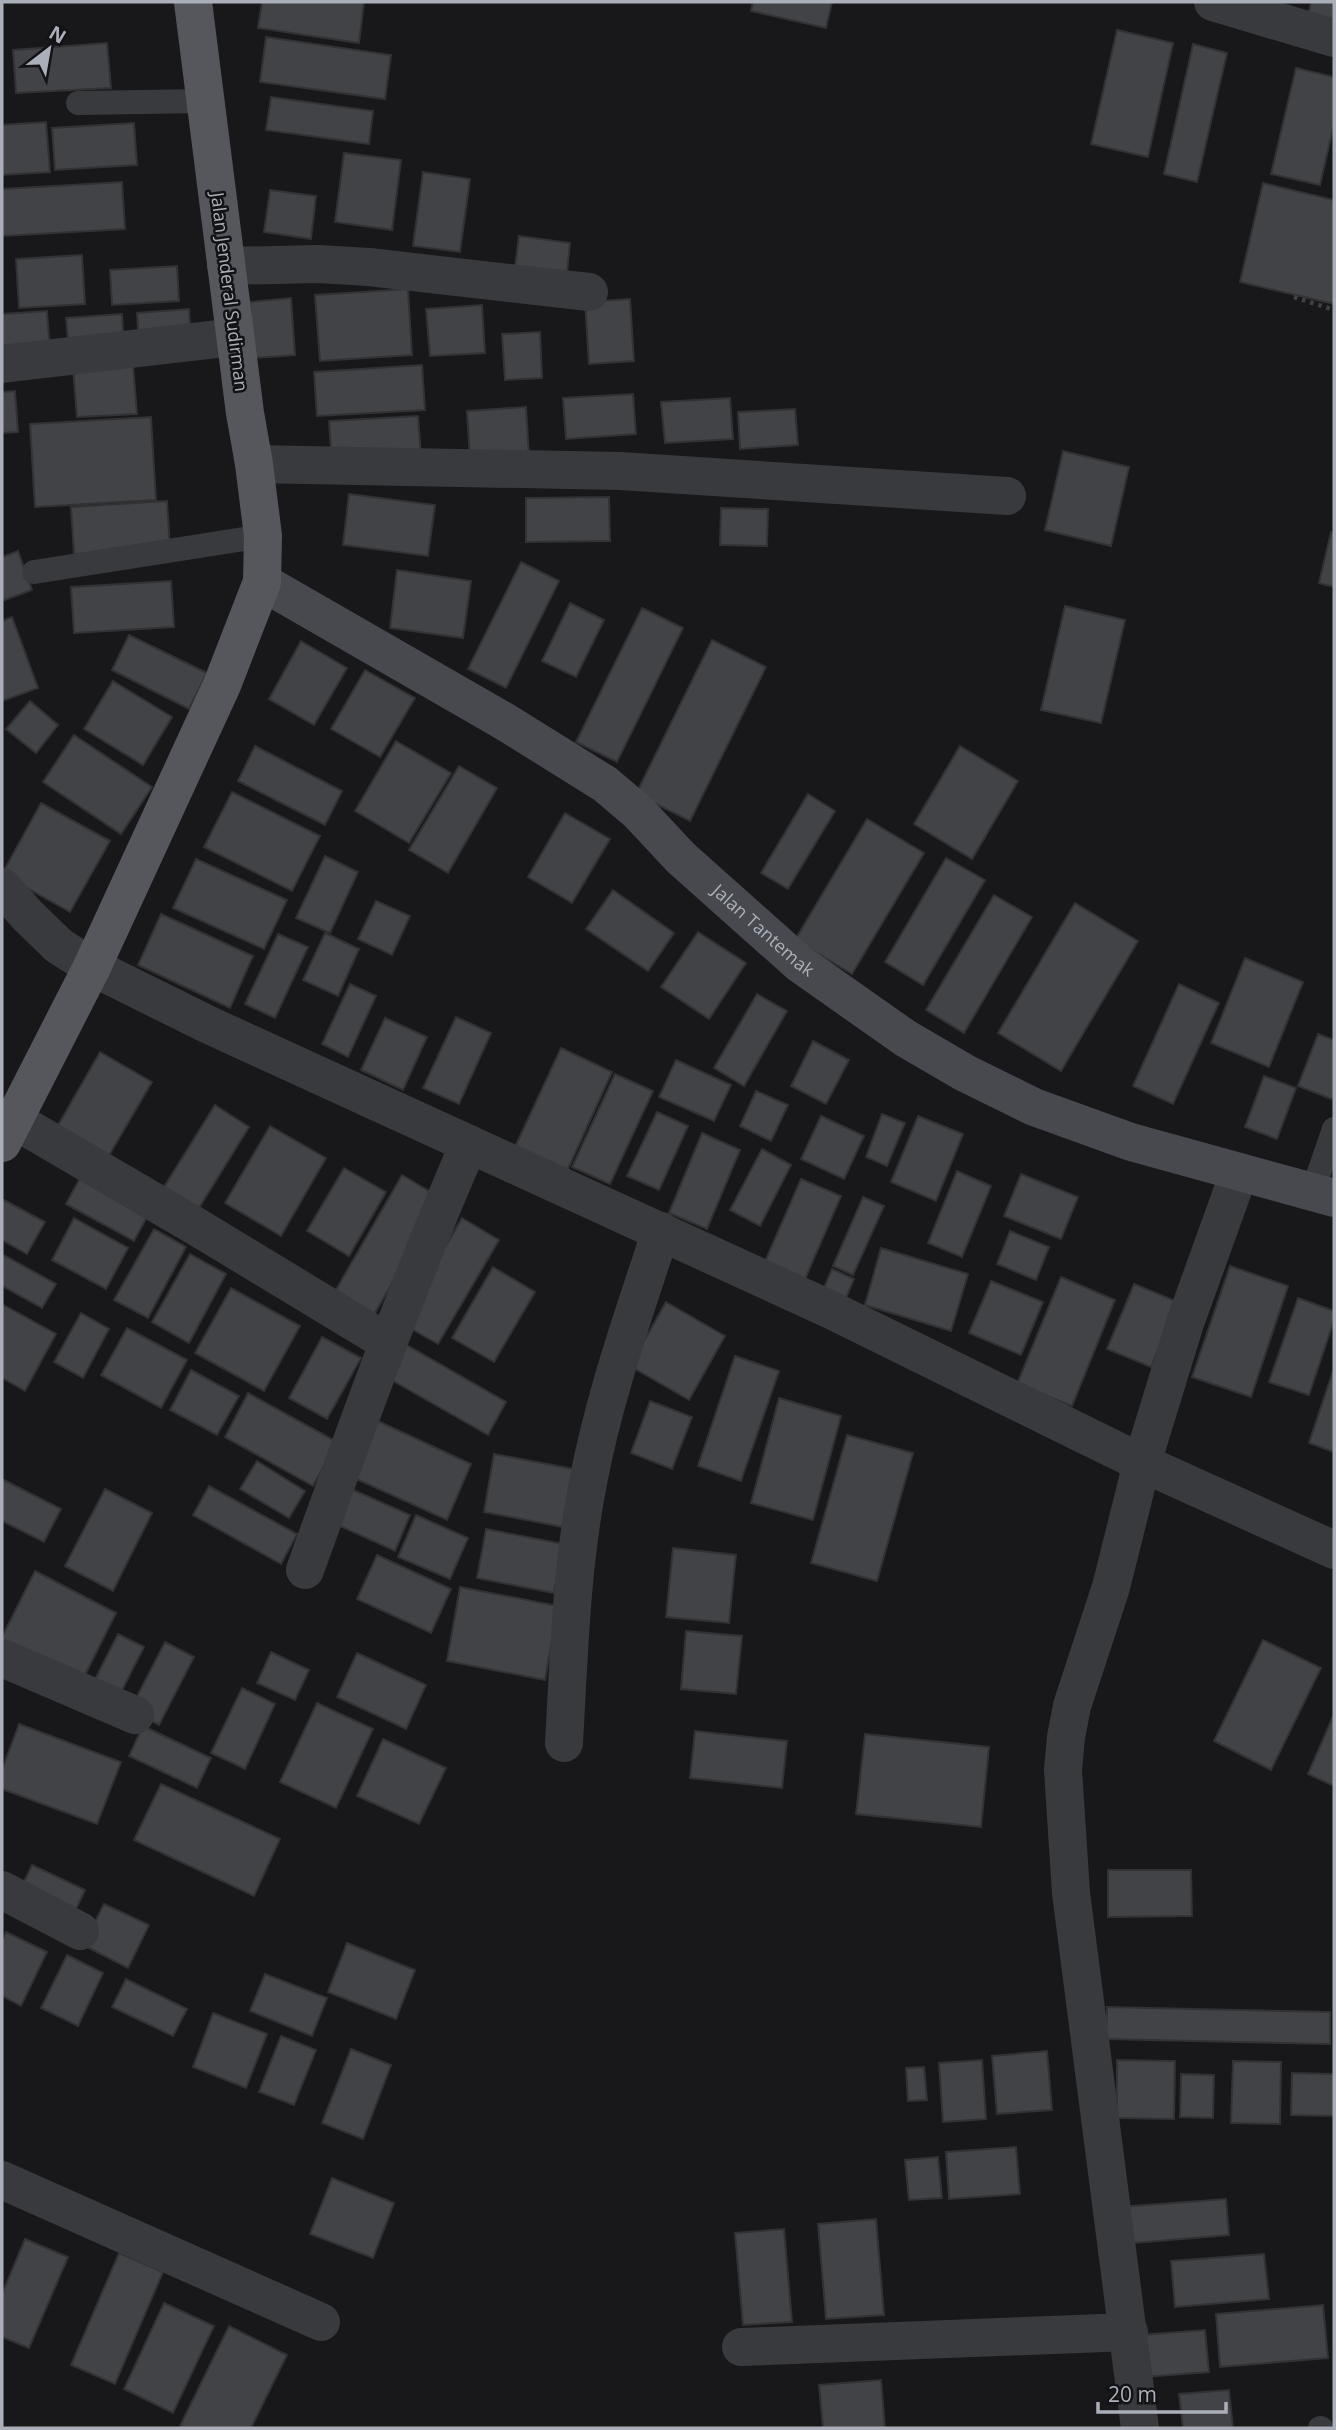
<svg xmlns="http://www.w3.org/2000/svg" width="1336" height="2430" font-family="'Open Sans',sans-serif">
<style>
.building{fill:#424346;stroke:#323235;stroke-width:2}
.lines{fill:none;stroke-linecap:round;stroke-linejoin:round}
.path{stroke:#3f4145;stroke-width:4.5;stroke-dasharray:3.5 5;stroke-linecap:butt}
.lane{stroke:#393a3e;stroke-width:24}
.street{stroke:#393a3e;stroke-width:38}
.secondary{stroke:#47494e;stroke-width:38}
.primary{stroke:#55575d;stroke-width:38}
.labels{text-anchor:middle;stroke-width:5;stroke-linejoin:round;paint-order:stroke}
.street-label{font-size:18px;fill:#aaafb9;stroke:#131315}
</style>
<rect width="100%" height="100%" fill="#18181a"/>
<g class="building">
<polygon points="262,2 364,2 359,43 258,28"/>
<polygon points="753,2 832,2 826,28 751,11"/>
<polygon points="1311,2 1334,2 1334,21 1308,15"/>
<polygon points="1117,30 1173,43 1148,157 1091,144"/>
<polygon points="266,37 391,55 385,99 260,82"/>
<polygon points="107,43 111,88 16,93 13,50"/>
<polygon points="1193,44 1227,53 1197,182 1164,174"/>
<polygon points="1296,68 1334,77 1334,124 1320,185 1271,174"/>
<polygon points="271,97 373,111 369,144 266,130"/>
<polygon points="46,122 50,172 2,175 2,125"/>
<polygon points="134,123 137,165 55,170 52,128"/>
<polygon points="344,153 401,160 392,230 335,222"/>
<polygon points="423,172 470,179 460,252 413,246"/>
<polygon points="122,182 125,229 2,236 2,189"/>
<polygon points="1263,183 1334,200 1334,304 1240,282"/>
<polygon points="270,190 316,196 311,239 264,232"/>
<polygon points="519,236 570,243 566,282 514,275"/>
<polygon points="82,255 85,304 19,308 16,259"/>
<polygon points="177,266 179,301 112,305 110,270"/>
<polygon points="408,289 412,355 320,361 315,295"/>
<polygon points="291,298 295,355 253,358 250,302"/>
<polygon points="630,299 634,361 589,364 585,302"/>
<polygon points="482,305 485,353 430,356 426,309"/>
<polygon points="189,309 191,342 139,345 137,313"/>
<polygon points="47,311 50,353 2,357 2,314"/>
<polygon points="122,314 124,346 69,350 66,318"/>
<polygon points="540,332 542,378 505,380 502,334"/>
<polygon points="133,364 137,414 77,417 73,368"/>
<polygon points="422,365 425,410 317,416 314,372"/>
<polygon points="15,391 18,432 2,433 2,392"/>
<polygon points="633,394 636,434 566,439 563,398"/>
<polygon points="730,398 733,439 665,443 661,402"/>
<polygon points="526,407 529,456 470,459 467,411"/>
<polygon points="795,409 798,445 740,449 738,412"/>
<polygon points="418,416 421,456 332,462 329,421"/>
<polygon points="151,417 156,500 35,507 30,424"/>
<polygon points="1063,451 1129,467 1111,546 1045,530"/>
<polygon points="349,494 435,505 428,556 343,545"/>
<polygon points="609,497 610,541 526,542 526,498"/>
<polygon points="167,501 170,549 74,554 71,507"/>
<polygon points="721,508 768,509 767,546 720,545"/>
<polygon points="1331,532 1334,533 1334,587 1319,583"/>
<polygon points="18,551 32,590 2,601 2,557"/>
<polygon points="521,562 559,581 506,688 468,669"/>
<polygon points="397,570 471,581 463,638 390,628"/>
<polygon points="171,581 174,627 74,633 71,587"/>
<polygon points="570,603 604,620 576,677 542,661"/>
<polygon points="1065,606 1125,620 1101,723 1041,710"/>
<polygon points="642,608 683,628 617,762 576,742"/>
<polygon points="12,617 38,688 2,701 2,621"/>
<polygon points="129,635 207,673 189,709 112,670"/>
<polygon points="712,640 766,667 690,821 636,794"/>
<polygon points="301,641 347,668 314,725 269,699"/>
<polygon points="365,670 415,698 380,757 331,729"/>
<polygon points="113,681 172,717 143,765 84,729"/>
<polygon points="30,701 58,725 36,753 6,729"/>
<polygon points="74,735 152,787 121,834 43,782"/>
<polygon points="396,741 451,773 409,843 355,811"/>
<polygon points="255,746 342,791 325,825 238,781"/>
<polygon points="960,746 1018,781 972,859 914,824"/>
<polygon points="459,766 497,788 448,873 409,850"/>
<polygon points="232,792 320,836 292,891 204,847"/>
<polygon points="808,794 835,811 788,889 761,873"/>
<polygon points="41,803 110,841 70,912 2,874"/>
<polygon points="565,813 610,839 572,903 528,877"/>
<polygon points="867,819 924,853 852,974 795,940"/>
<polygon points="325,856 358,872 330,933 296,918"/>
<polygon points="946,858 985,880 923,985 885,962"/>
<polygon points="196,859 287,900 264,949 173,908"/>
<polygon points="613,890 674,933 648,971 586,929"/>
<polygon points="994,895 1032,917 964,1033 926,1010"/>
<polygon points="376,901 410,916 392,955 358,939"/>
<polygon points="1075,903 1138,941 1061,1071 998,1033"/>
<polygon points="161,914 253,956 230,1008 138,965"/>
<polygon points="698,932 746,963 709,1019 661,987"/>
<polygon points="325,933 359,949 338,996 303,980"/>
<polygon points="278,934 308,947 275,1018 245,1004"/>
<polygon points="1245,958 1303,982 1269,1067 1211,1043"/>
<polygon points="350,984 376,996 348,1057 322,1044"/>
<polygon points="1179,984 1219,1003 1173,1104 1133,1086"/>
<polygon points="757,994 787,1011 744,1086 714,1068"/>
<polygon points="456,1017 491,1033 459,1104 423,1088"/>
<polygon points="385,1018 427,1037 403,1090 361,1070"/>
<polygon points="1318,1034 1334,1040 1334,1100 1298,1086"/>
<polygon points="813,1041 849,1060 826,1104 791,1086"/>
<polygon points="561,1048 612,1072 567,1171 515,1147"/>
<polygon points="100,1052 152,1082 104,1164 53,1134"/>
<polygon points="676,1060 731,1085 714,1121 659,1097"/>
<polygon points="615,1074 653,1091 610,1184 572,1167"/>
<polygon points="1264,1076 1296,1088 1277,1139 1245,1127"/>
<polygon points="756,1091 788,1105 771,1141 740,1126"/>
<polygon points="215,1105 249,1127 191,1221 156,1200"/>
<polygon points="657,1112 688,1126 659,1190 627,1176"/>
<polygon points="882,1114 905,1123 887,1166 866,1157"/>
<polygon points="821,1116 864,1136 844,1179 801,1159"/>
<polygon points="918,1116 963,1134 936,1201 891,1182"/>
<polygon points="270,1126 326,1158 281,1236 225,1203"/>
<polygon points="702,1133 740,1150 707,1229 669,1213"/>
<polygon points="762,1149 791,1165 760,1226 730,1210"/>
<polygon points="344,1168 386,1192 349,1256 307,1231"/>
<polygon points="957,1171 991,1186 962,1257 928,1243"/>
<polygon points="1021,1174 1078,1197 1061,1239 1004,1216"/>
<polygon points="402,1175 441,1198 368,1325 329,1302"/>
<polygon points="80,1178 148,1215 134,1241 66,1204"/>
<polygon points="801,1179 841,1196 799,1293 759,1275"/>
<polygon points="863,1197 884,1206 853,1275 833,1266"/>
<polygon points="2,1199 45,1222 27,1254 2,1240"/>
<polygon points="74,1218 128,1248 106,1289 52,1260"/>
<polygon points="462,1218 499,1240 438,1344 401,1323"/>
<polygon points="154,1229 186,1247 148,1318 114,1300"/>
<polygon points="1010,1231 1049,1247 1036,1280 997,1264"/>
<polygon points="881,1248 968,1274 951,1331 865,1305"/>
<polygon points="2,1254 56,1284 42,1308 2,1286"/>
<polygon points="190,1254 226,1274 189,1343 152,1322"/>
<polygon points="1230,1266 1288,1286 1251,1397 1192,1377"/>
<polygon points="493,1267 535,1292 494,1362 452,1338"/>
<polygon points="832,1269 854,1279 842,1307 820,1297"/>
<polygon points="1061,1277 1115,1300 1072,1406 1017,1384"/>
<polygon points="991,1281 1043,1302 1021,1355 969,1333"/>
<polygon points="1134,1284 1178,1302 1151,1367 1107,1349"/>
<polygon points="231,1288 300,1326 264,1391 195,1353"/>
<polygon points="1298,1298 1334,1311 1334,1320 1309,1395 1269,1382"/>
<polygon points="666,1302 725,1336 689,1400 630,1366"/>
<polygon points="2,1304 56,1334 25,1391 2,1378"/>
<polygon points="81,1313 109,1329 83,1378 54,1362"/>
<polygon points="127,1328 187,1360 161,1408 101,1375"/>
<polygon points="322,1337 361,1358 327,1419 289,1398"/>
<polygon points="398,1340 506,1402 488,1435 379,1373"/>
<polygon points="735,1356 779,1371 741,1481 698,1466"/>
<polygon points="1334,1368 1334,1452 1309,1443"/>
<polygon points="191,1370 239,1396 217,1435 170,1410"/>
<polygon points="248,1393 337,1442 313,1486 225,1437"/>
<polygon points="779,1398 841,1416 813,1520 751,1503"/>
<polygon points="650,1401 692,1417 672,1469 631,1453"/>
<polygon points="378,1421 471,1464 447,1520 352,1477"/>
<polygon points="847,1435 913,1453 877,1581 811,1563"/>
<polygon points="494,1454 574,1469 563,1527 484,1512"/>
<polygon points="257,1461 305,1491 289,1518 240,1489"/>
<polygon points="2,1479 61,1509 44,1542 2,1521"/>
<polygon points="342,1485 410,1515 395,1551 327,1520"/>
<polygon points="209,1486 297,1534 281,1564 193,1515"/>
<polygon points="105,1489 152,1513 113,1591 65,1566"/>
<polygon points="416,1515 468,1538 450,1579 398,1557"/>
<polygon points="486,1529 563,1544 554,1593 477,1578"/>
<polygon points="673,1548 736,1555 729,1623 666,1617"/>
<polygon points="377,1555 451,1589 431,1633 357,1599"/>
<polygon points="35,1571 116,1613 80,1685 2,1645 2,1637"/>
<polygon points="460,1587 558,1606 545,1680 447,1661"/>
<polygon points="686,1631 742,1636 736,1694 681,1689"/>
<polygon points="118,1634 144,1647 114,1706 88,1693"/>
<polygon points="1263,1640 1321,1668 1271,1770 1214,1741"/>
<polygon points="165,1642 194,1657 159,1725 130,1710"/>
<polygon points="271,1652 309,1670 295,1700 257,1683"/>
<polygon points="357,1653 426,1685 406,1729 337,1697"/>
<polygon points="242,1688 275,1704 245,1769 211,1753"/>
<polygon points="317,1703 373,1729 336,1808 280,1782"/>
<polygon points="1334,1714 1334,1786 1308,1774"/>
<polygon points="19,1724 121,1762 97,1824 2,1789 2,1770"/>
<polygon points="143,1726 211,1758 197,1788 129,1756"/>
<polygon points="695,1731 787,1741 782,1788 690,1778"/>
<polygon points="865,1734 989,1747 981,1827 856,1814"/>
<polygon points="383,1739 446,1768 419,1824 357,1796"/>
<polygon points="161,1784 280,1839 254,1896 134,1840"/>
<polygon points="32,1865 85,1890 71,1920 18,1894"/>
<polygon points="1108,1870 1191,1870 1192,1916 1108,1917"/>
<polygon points="104,1904 149,1925 128,1968 83,1945"/>
<polygon points="6,1932 47,1952 21,2006 2,1996 2,1941"/>
<polygon points="347,1943 415,1970 396,2019 328,1992"/>
<polygon points="67,1955 103,1973 78,2026 41,2008"/>
<polygon points="265,1974 327,1998 312,2036 250,2011"/>
<polygon points="126,1979 187,2009 173,2036 112,2007"/>
<polygon points="1107,2007 1330,2012 1330,2044 1106,2039"/>
<polygon points="213,2013 267,2034 246,2088 193,2067"/>
<polygon points="281,2036 316,2050 294,2105 259,2092"/>
<polygon points="351,2049 391,2065 363,2139 322,2123"/>
<polygon points="1047,2051 1052,2110 997,2114 992,2056"/>
<polygon points="982,2060 986,2119 943,2122 939,2063"/>
<polygon points="1117,2060 1175,2061 1174,2119 1117,2118"/>
<polygon points="1233,2061 1281,2062 1280,2124 1231,2123"/>
<polygon points="924,2067 927,2100 908,2101 906,2068"/>
<polygon points="1292,2073 1334,2074 1334,2116 1291,2115"/>
<polygon points="1181,2074 1214,2075 1213,2118 1180,2117"/>
<polygon points="1016,2147 1020,2194 949,2199 946,2152"/>
<polygon points="938,2157 942,2198 909,2200 905,2160"/>
<polygon points="332,2178 394,2203 373,2258 310,2234"/>
<polygon points="1226,2199 1229,2235 1122,2244 1119,2207"/>
<polygon points="876,2219 884,2315 826,2319 818,2224"/>
<polygon points="784,2229 792,2322 743,2325 735,2233"/>
<polygon points="25,2239 68,2257 29,2348 2,2337 2,2294"/>
<polygon points="119,2253 163,2272 115,2384 71,2365"/>
<polygon points="1264,2254 1269,2299 1175,2307 1171,2261"/>
<polygon points="164,2303 214,2326 173,2413 124,2389"/>
<polygon points="1323,2305 1328,2358 1220,2367 1216,2314"/>
<polygon points="229,2326 287,2355 251,2428 179,2428"/>
<polygon points="1205,2330 1209,2372 1145,2377 1141,2335"/>
<polygon points="881,2380 885,2428 823,2428 819,2385"/>
<polygon points="1229,2390 1233,2428 1183,2428 1179,2394"/>
</g>
<g class="lines">
<polyline class="path" points="1294,297 1334,310"/>
<g class="lane">
<polyline points="78,103 205,101"/>
<polyline points="34,572 263,536"/>
<polyline points="1312,1193 1334,1129"/>
<polyline points="1320,2428 1321,2428"/>
</g>
<g class="street">
<polyline points="1213,2 1334,38"/>
<polyline points="226,266 318,264 369,267 589,292"/>
<polyline points="2,364 235,337"/>
<polyline points="254,464 620,471 1007,496"/>
<polyline points="2,887 28,916 59,946 92,967 209,1025 829,1309 1142,1463 1334,1550"/>
<polyline points="14,1120 197,1227 387,1342"/>
<path d="M305 1570C357 1426 408 1284 469 1144"/>
<polyline points="2,1658 135,1715"/>
<path d="M564 1743C569 1657 571 1572 587 1488 603 1400 633 1316 661 1231"/>
<polyline points="2,1890 80,1931"/>
<polyline points="2,2180 321,2322"/>
<polyline points="741,2347 1129,2332"/>
<polyline points="1140,2428 1071,1893 1063,1770 1066,1737 1072,1706 1111,1587 1142,1463 1185,1323 1239,1173"/>
</g>
<path class="secondary" id="s1" d="M262 582 502 720 605 784 638 812 681 858 800 964 905 1038 965 1073 1034 1107 1131 1142 1334 1198"/>
<polyline class="primary" points="2,1143 92,967 222,685 262,582 263,536 254,464 245,413 193,2"/>
</g>
<g class="labels">
<g class="street-label">
<text transform="translate(229 292) rotate(83)" y="6">Jalan Jenderal Sudirman</text>
<text dy="6" stroke="none"><textPath href="#s1" startOffset="614">Jalan Tantemak</textPath></text>
</g>
</g>
<rect width="1336" height="2430" fill="none" stroke="#aaafb9" stroke-width="7"/>
<g transform="translate(49 49) rotate(31)" stroke="#131315" stroke-width="5" paint-order="stroke">
<path d="M0-5L12 26L0 18L-12 26Z" fill="#aaafb9"/>
<text y="-10" font-size="19" font-weight="bold" text-anchor="middle" fill="#aaafb9">N</text>
</g>
<path d="M1098 2402v10h128v-10" fill="none" stroke="#aaafb9" stroke-width="3.5"/>
<text x="1108" y="2402" font-size="21" fill="#aaafb9" stroke="#131315" stroke-width="5" paint-order="stroke">20 m</text>
</svg>
